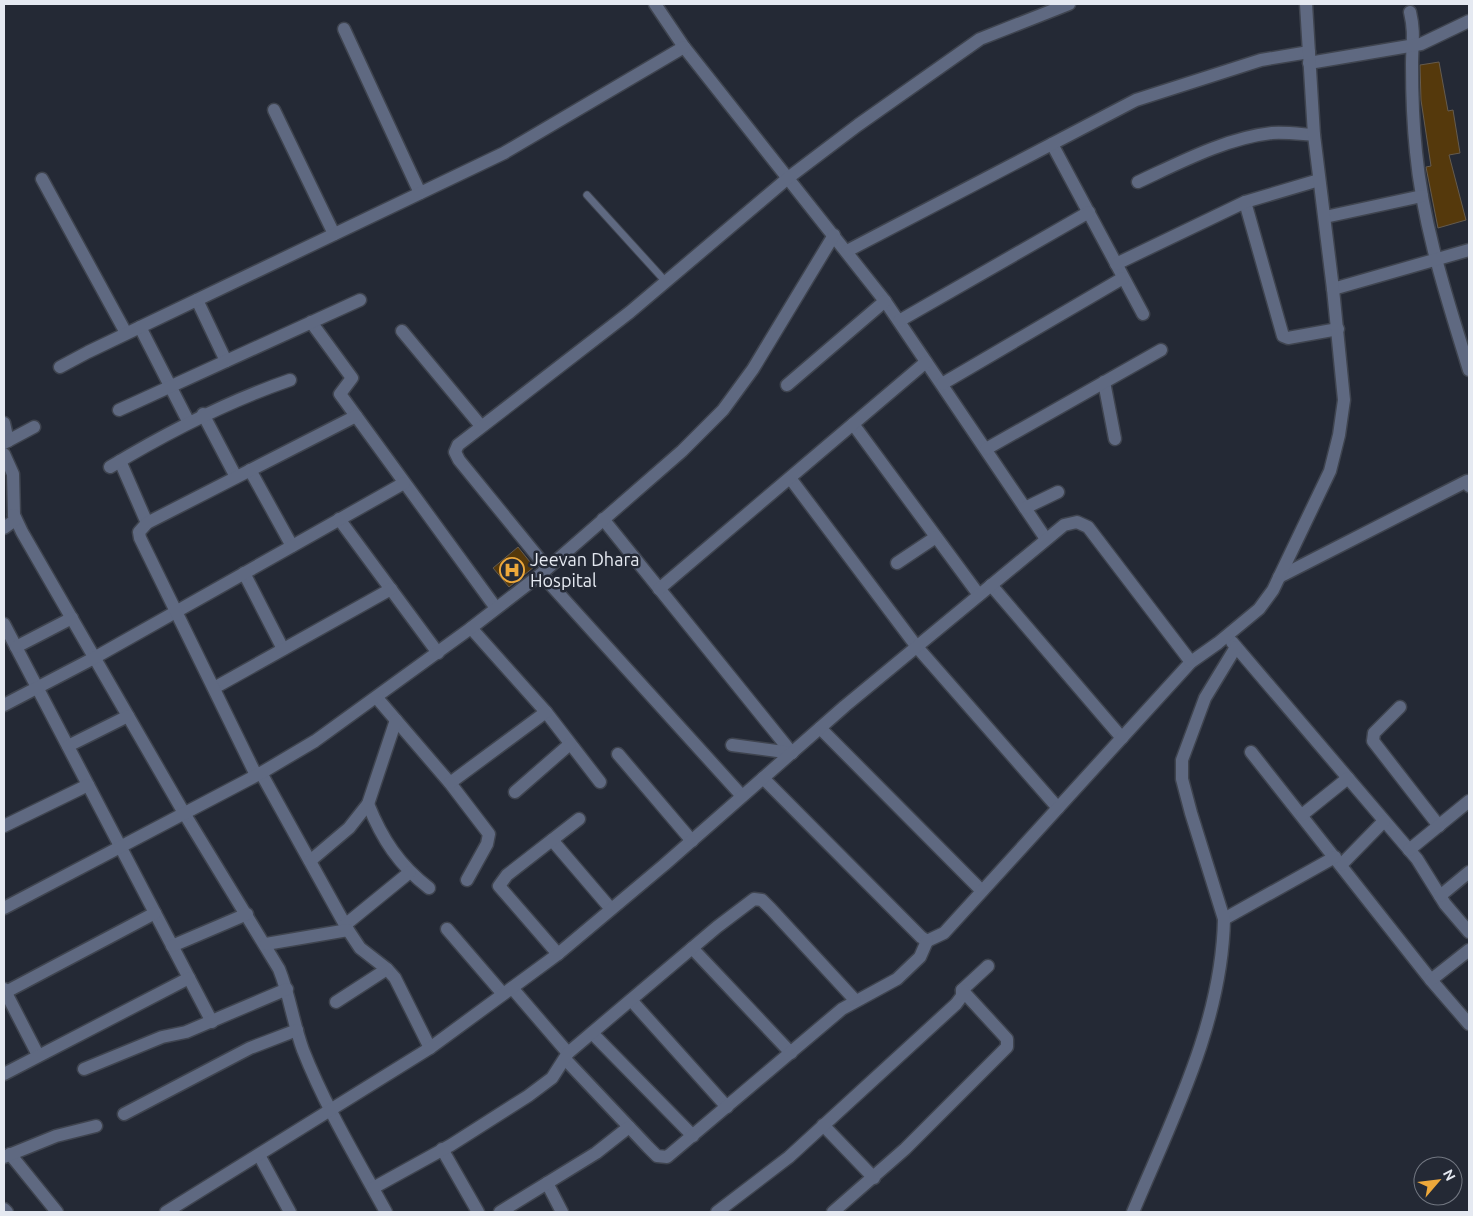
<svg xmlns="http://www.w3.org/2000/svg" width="1473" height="1216" font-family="Ubuntu,sans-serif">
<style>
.building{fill:#55390c;stroke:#655b4e}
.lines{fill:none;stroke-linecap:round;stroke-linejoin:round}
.service-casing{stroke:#3f444f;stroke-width:9}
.minor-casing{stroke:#3f444f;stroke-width:15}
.service{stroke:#5f6981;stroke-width:7}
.minor{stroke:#5f6981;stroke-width:12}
.labels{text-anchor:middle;stroke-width:5;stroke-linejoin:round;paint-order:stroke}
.poi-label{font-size:18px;fill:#e5e9f1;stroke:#242935;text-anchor:start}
</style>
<rect width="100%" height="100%" fill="#242935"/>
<g class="building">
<polygon points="1439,62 1448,111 1453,110 1460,153 1449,155 1466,220 1438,228 1426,167 1431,166 1421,100 1420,65"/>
<polygon points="518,547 534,567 509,587 493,568"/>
</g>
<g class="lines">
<defs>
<polyline id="service" points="587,195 666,282"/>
<g id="minor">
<polyline points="655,4 684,47 885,301 1046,539"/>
<path d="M1410 12C1415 33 1412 44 1412 65 1412 94 1413 123 1416 152 1423 227 1447 298 1469 370"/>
<polyline points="344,29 420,193"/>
<polyline points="1309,63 1421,44 1469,21"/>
<polyline points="274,110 334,234"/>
<polyline points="1052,144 1143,314"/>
<polyline points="42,179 126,333"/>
<path d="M1138 182C1179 163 1226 138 1272 133 1285 132 1300 134 1314 135"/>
<polyline points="1245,202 1283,336 1288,338 1338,329"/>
<polyline points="1325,217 1422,196"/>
<polyline points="847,251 1136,100 1261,60 1309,52"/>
<polyline points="1116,264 1245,202 1319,180"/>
<polyline points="1333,289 1469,250"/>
<polyline points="197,300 226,361"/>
<polyline points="899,321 1089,212"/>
<polyline points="311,322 352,378 340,394 496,608"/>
<polyline points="140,327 188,421"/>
<polyline points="402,331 481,426"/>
<polyline points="60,367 88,352 504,153 684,47"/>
<polyline points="1104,382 1115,439"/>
<polyline points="942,384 1123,278"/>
<polyline points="787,385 885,301"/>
<polyline points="119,410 360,300"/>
<polyline points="203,414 236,477"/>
<polyline points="4,423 8,441"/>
<polyline points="853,424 979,595"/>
<polyline points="4,443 34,427"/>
<polyline points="986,449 1161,350"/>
<path d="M4 454 13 474 14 515 22 532 184 813 279 969C290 996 293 1023 303 1050 325 1106 357 1159 386 1212"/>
<polyline points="120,461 147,523"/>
<path d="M110 467C168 432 226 402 290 380"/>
<polyline points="250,470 292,546"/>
<polyline points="790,478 917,647 1058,808"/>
<polyline points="1025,508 1058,492"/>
<polyline points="339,519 438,653"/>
<polyline points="603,519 792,753"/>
<polyline points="4,528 15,520 14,515"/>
<polyline points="897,563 936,537"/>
<polyline points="547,568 459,460 455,452 458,445 630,312 788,178 858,125 980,39 1069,4"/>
<polyline points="244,573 283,649"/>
<polyline points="541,574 742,796"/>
<polyline points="1279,577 1467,481 1469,486"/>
<polyline points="991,585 1122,738"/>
<polyline points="659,589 926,362"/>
<polyline points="4,624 212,1022"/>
<polyline points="471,628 546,712 600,782"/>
<polyline points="1232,642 1417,859 1445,904 1469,932"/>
<polyline points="16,647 72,618"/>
<polyline points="214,688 391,589"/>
<polyline points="377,698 450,783 489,834 487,844 467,880"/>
<polyline points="4,705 94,658 404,483"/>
<polyline points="1400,707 1374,733 1373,741 1439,826"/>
<polyline points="820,728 982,891"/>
<polyline points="732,745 792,753"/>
<polyline points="68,746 128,716"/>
<polyline points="1251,752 1431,980 1469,1024"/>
<polyline points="618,754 692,841"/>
<polyline points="261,773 348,930 360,948 387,969 395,978 430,1048"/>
<polyline points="256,775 140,538 139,532 147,523 356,416"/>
<polyline points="763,778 921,937 927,941 944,933 1191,662 1218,643 1259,609 1273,590 1330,471 1339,435 1344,400 1333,289 1314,135 1306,4"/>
<polyline points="450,783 546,712"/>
<polyline points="515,792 570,744"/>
<path d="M368 804C382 839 399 865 429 888"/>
<polyline points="1302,815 1348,778"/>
<polyline points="4,826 88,785"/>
<polyline points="552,840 611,909"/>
<polyline points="1409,850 1469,801"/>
<polyline points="310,861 349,828 368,804 396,720"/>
<polyline points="1341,865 1384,821"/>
<polyline points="1440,896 1469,872"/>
<polyline points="4,908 261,773 315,741 471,628 541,574 682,451 723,410 753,369 834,235"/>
<polyline points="1224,919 1335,857"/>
<polyline points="345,925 410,872"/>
<polyline points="447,929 503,994"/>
<polyline points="266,944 348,930"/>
<polyline points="172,946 247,914"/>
<polyline points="692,948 791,1053"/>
<polyline points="558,954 499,886 507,875 579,819"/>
<polyline points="1431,980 1469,950"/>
<polyline points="512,988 568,1053"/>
<polyline points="4,989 38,1055"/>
<polyline points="4,993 155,913"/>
<polyline points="631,1000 727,1107"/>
<polyline points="336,1002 387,969"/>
<polyline points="592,1033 693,1136"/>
<polyline points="565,1059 648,1147 657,1156 667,1157 842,1009 897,979 920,957 927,941"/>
<polyline points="84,1069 162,1037 186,1032 287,989"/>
<polyline points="4,1074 189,978"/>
<polyline points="124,1114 250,1048 297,1030"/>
<polyline points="823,1125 874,1178"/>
<polyline points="442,1149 478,1212"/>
<polyline points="10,1154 57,1212"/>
<polyline points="259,1155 290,1212"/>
<polyline points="4,1157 56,1136 96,1126"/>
<polyline points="547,1183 562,1212"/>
<polyline points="373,1188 451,1145 528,1096 552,1078 568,1053 717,927 754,899 762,900 771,909 855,1000"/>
<polyline points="4,1209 7,1212"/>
<polyline points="166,1212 430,1048 558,954 664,865 845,706 1064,525 1077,522 1088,527 1191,662"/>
<polyline points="500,1212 596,1153 629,1127"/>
<polyline points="717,1212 789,1157 956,1004 962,996 962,990 988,966"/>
<polyline points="833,1212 905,1149 1007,1047 1007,1039 962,990"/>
<path d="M1133 1212C1172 1119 1222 1023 1224 919L1191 813 1182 779V760L1205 698 1236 647"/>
</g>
</defs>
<use href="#service" class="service-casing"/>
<use href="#minor" class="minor-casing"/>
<use href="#service" class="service"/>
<use href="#minor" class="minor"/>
</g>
<defs>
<symbol id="hospital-ring" viewBox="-11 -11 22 22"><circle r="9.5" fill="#242935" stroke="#eda83b" stroke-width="1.5"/><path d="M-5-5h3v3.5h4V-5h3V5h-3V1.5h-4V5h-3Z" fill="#eda83b"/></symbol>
</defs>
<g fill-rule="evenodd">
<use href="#hospital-ring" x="498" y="556" width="28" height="28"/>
</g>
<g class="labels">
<g class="poi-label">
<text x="530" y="566">Jeevan Dhara<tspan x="530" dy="21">Hospital</tspan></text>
</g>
</g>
<rect width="1473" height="1216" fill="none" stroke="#e5e9f1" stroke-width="10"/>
<g transform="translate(1438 1181) rotate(62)"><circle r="24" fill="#242935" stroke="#717680"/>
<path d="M0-4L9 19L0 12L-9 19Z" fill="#eda83b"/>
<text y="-8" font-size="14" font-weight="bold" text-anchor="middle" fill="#e5e9f1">N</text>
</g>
</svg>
